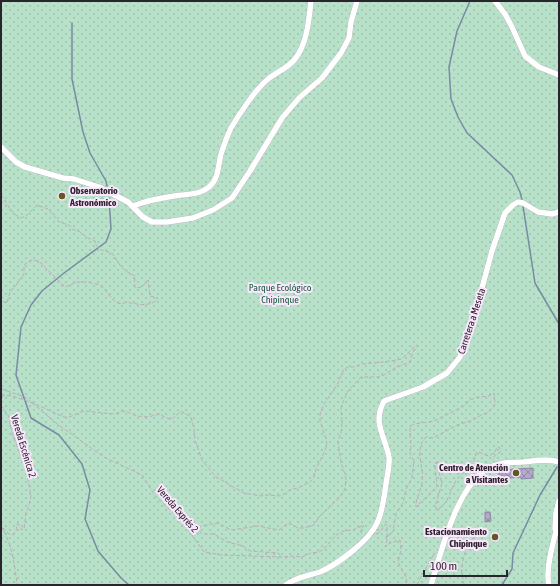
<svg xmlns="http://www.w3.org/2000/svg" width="560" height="586" font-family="'Asap Condensed',sans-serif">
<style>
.park{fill:url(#park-dots)}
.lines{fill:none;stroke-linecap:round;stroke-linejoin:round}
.stream{stroke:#788ca3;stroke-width:1.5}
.building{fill:url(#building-cross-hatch);stroke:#8f879f}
.street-casing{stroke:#baa7bc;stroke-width:6}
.path{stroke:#bcabbd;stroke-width:1;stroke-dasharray:4 2;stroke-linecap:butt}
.street{stroke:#fff;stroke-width:5.5}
.poi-dot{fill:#625623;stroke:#fbe7fd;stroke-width:1.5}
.labels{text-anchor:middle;stroke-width:4;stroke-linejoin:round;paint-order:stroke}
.poi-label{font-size:10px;font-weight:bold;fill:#2c242c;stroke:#fbe7fd;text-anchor:end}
.park-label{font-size:10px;fill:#145b3c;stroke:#fbe7fd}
.street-label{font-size:10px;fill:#2c242c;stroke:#fbe7fd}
</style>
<defs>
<pattern id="park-dots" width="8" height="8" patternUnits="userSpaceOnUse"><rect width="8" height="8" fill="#b7e1c9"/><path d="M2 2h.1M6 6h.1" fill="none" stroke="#9ec1ad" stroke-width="1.8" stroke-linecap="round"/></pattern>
<pattern id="building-cross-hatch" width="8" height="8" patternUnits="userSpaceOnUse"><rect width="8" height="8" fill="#b5a9cf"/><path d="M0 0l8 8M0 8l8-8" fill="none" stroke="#9389a8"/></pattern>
</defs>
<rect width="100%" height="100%" fill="#fbe7fd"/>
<rect class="park" x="1" y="1" width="558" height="584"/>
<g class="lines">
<g class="stream">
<polyline points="470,1 457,31 449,67 451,99 458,117 467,133 512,175 520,192 522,200"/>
<polyline points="72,23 72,79 83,132 90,153 106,181 107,186"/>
<polyline points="109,198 111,229 106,242 64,273 42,291 31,305 21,327 16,375 31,418 59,435 82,464 90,490 85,519 98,551 121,578 129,585"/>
<polyline points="523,206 535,283 559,324"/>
<polyline points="502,585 512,569 513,553 540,495 557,467"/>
</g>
</g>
<g class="building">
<polygon points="533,468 533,478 521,479 521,477 510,478 509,476 499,476 499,470"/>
<polygon points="485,512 490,512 491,521 485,522"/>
</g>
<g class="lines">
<defs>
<g id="street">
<polyline points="495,1 505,14 512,27 525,56 539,67 559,75"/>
<polyline points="1,147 16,162 25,167 63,178 74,179 99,187 128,202 143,217 152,222 167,222 193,218 213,210 232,198 250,171 282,118 299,98 322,78 341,53 349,38 351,22 357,1"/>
<path d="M133 206C146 201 160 198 174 196 186 194 200 195 209 187 219 179 218 165 221 154 224 145 227 136 231 128 239 114 256 89 268 79 277 72 288 68 295 59 307 44 309 20 311 1"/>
<polyline points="555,529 556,513 559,501"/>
<path d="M286 585C296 577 308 576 320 572 338 564 369 541 377 523 383 511 384 497 386 484 387 476 390 465 389 457 385 435 372 424 384 401L423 387 447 373 460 357 473 321 492 251 505 213 513 205 518 202 523 203 538 212 552 214 559 212"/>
<path d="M431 585C441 553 458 479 493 466 502 462 513 462 523 462 534 461 548 458 559 462"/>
<path d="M549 585C545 570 554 537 559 522"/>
</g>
</defs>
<use href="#street" class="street-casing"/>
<g class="path">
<path d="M1 195C7 203 11 214 21 218L26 216 37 205 48 209 59 222 69 225 72 229 80 232 88 238 95 241C98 252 104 250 112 253 121 266 120 269 135 276V278L134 284 136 288 142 287 148 280 150 296 158 298 156 301C146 307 137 304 126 302 113 309 109 290 99 285 92 282 81 281 74 283 70 285 68 286 65 287L39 261 31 260 24 265V274L17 284 10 292 7 303 1 301"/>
<polyline points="1,389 25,397 30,401"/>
<polyline points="1,395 12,396 33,403 64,417 69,417 84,411 113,414 125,411 137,416 148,417 159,414 171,420 181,411 191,417 194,429 195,440 202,460 216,477 244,493 261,496 266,495 281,496 290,490 298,488 310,482 314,477 316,469 327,446 326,439 320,421 320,414 323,406 338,383 344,369 348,367 354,367 362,364 384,362 402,359 416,345 418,346 413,352 410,362 395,368 384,375 378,377 361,377 348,391 341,407 342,423 341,433 338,442 341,462 346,478 345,489 339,498 319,517 314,525 303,528 298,528 291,524 287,524 279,530 258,526 231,530 218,523 201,526 199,528 200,532 202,534 214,534 227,542 243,546 250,551 278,553 282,557"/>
<polyline points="1,396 3,397 1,398"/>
<polyline points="32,403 60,426 104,457 142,475 155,496 182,521 204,552 222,555 282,557 294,556 302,557 311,553 319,552 324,549 336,535 343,531 353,530 364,525 361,530 361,533 362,534"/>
<polyline points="1,405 9,417 12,433 26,469 28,479 31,496 28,509 26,512 24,529 22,530 18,524 17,524 16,531 12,535 9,534 3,528"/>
<path d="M1 526C12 544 15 565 17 585"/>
<polyline points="376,534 379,533 386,524 387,526 387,540 385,547 390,543 400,540 401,550 398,562 406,577 407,585"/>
<path d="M386 537 390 535 393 531 396 514 403 503 406 489 412 478 414 461 410 453C413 444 408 435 411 426L414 424 434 421 464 406 470 400 478 397 489 396 494 393 495 404 489 412 481 415 473 420 457 425 433 438 426 437C413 451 425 466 422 483 421 491 415 499 416 507 417 506 436 488 437 486L435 467 436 462 442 483 436 504V510C448 506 450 490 456 481 463 470 474 468 476 453L479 452 485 455 489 456 495 452 497 447H499L501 451C499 454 494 455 492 460"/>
<polyline points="417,585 423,573 434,554"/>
<path d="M464 585C464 582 463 579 462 576 460 561 469 529 488 532"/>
</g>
<use href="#street" class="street"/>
</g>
<g class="poi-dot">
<circle cx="62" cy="196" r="4"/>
<circle cx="516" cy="473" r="4"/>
<circle cx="495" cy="537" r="4"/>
</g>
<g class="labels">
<g class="poi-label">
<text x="70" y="194" text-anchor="start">Observatorio<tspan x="70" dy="12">Astronómico</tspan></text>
<text x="508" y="471">Centro de Atención<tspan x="508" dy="12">a Visitantes</tspan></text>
<text x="487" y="535">Estacionamiento<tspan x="487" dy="12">Chipinque</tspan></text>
</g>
<g class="park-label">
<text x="280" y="291">Parque Ecológico<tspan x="280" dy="12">Chipinque</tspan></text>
</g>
<g class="street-label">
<text transform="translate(471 321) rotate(-72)" y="4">Carretera a Meseta</text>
<text transform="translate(24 446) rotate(73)" y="4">Vereda Escénica 2</text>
<text transform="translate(178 509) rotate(49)" y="4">Vereda Exprés 2</text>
</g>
</g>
<rect width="560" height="586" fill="none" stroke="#2c242c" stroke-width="4"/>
<path d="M424 570v6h83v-6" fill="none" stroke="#2c242c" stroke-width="2"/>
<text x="430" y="570" font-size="12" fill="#2c242c" stroke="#fbe7fd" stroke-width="3" paint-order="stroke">100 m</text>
</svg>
